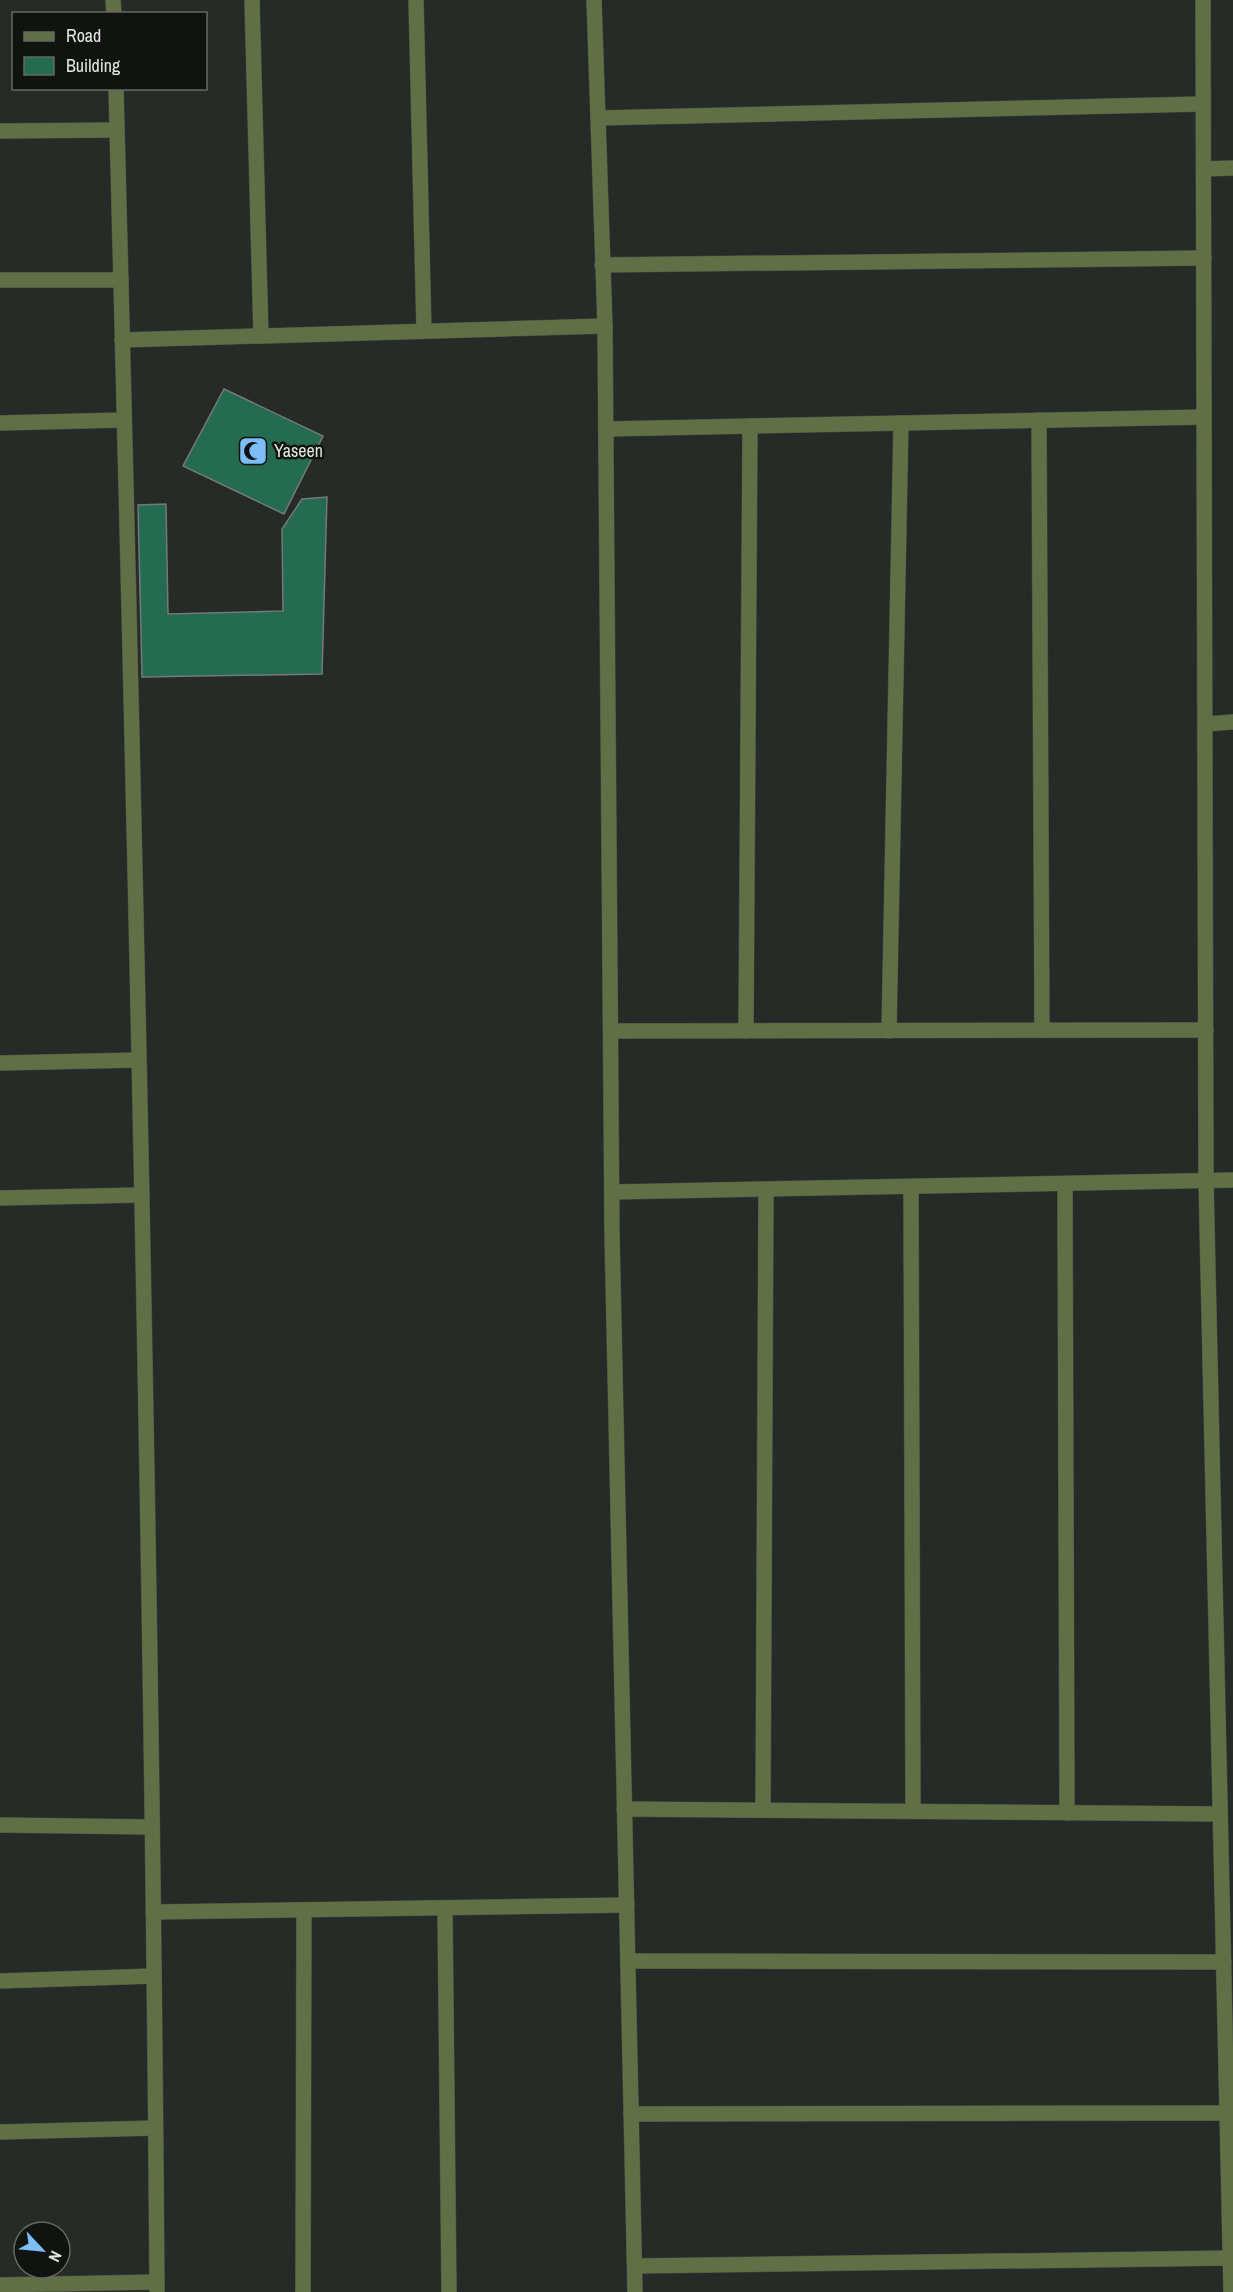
<svg xmlns="http://www.w3.org/2000/svg" width="1233" height="2292" viewBox="0 0 1233 2292" font-family="'Archivo Narrow',sans-serif">
  <rect width="100%" height="100%" fill="#272b27"/>
  <!-- building -->
  <g fill="#246b51" stroke="#747a77" stroke-width="1.5">
    <polygon points="224,389 323,436 284,514 183,466"/>
    <polygon points="327,497 322,674 142,677 138,505 166,504 168,614 283,611 282,529 302,499"/>
  </g>
  <g fill="none" stroke-linecap="round" stroke-linejoin="round">
    <!-- minor casing -->
    <g stroke="#454945" stroke-width="16">
      <g id="minor">
        <polyline points="113,0 114,14"/>
        <polyline points="252,0 261,336"/>
        <polyline points="416,0 424,331"/>
        <polyline points="594,0 605,326 612,1234 635,2292"/>
        <polyline points="1203,0 1206,1181 1231,2292"/>
        <path d="M116,88C135,823 152,1557 157,2292"/>
        <polyline points="598,118 1202,104"/>
        <polyline points="0,131 117,130"/>
        <polyline points="1204,169 1233,168"/>
        <polyline points="602,265 1204,258"/>
        <polyline points="0,280 121,280"/>
        <polyline points="122,340 605,326"/>
        <polyline points="1039,420 1042,1030"/>
        <polyline points="0,423 124,420"/>
        <polyline points="606,429 1204,417"/>
        <polyline points="1205,724 1233,722"/>
        <polyline points="611,1031 1206,1030"/>
        <polyline points="746,1031 750,426"/>
        <polyline points="889,1031 901,423"/>
        <polyline points="0,1063 138,1060"/>
        <polyline points="1065,1184 1067,1813"/>
        <polyline points="911,1187 913,1811"/>
        <polyline points="612,1192 1233,1180"/>
        <polyline points="0,1198 140,1195"/>
        <polyline points="624,1809 1220,1814"/>
        <polyline points="763,1810 766,1190"/>
        <polyline points="0,1825 152,1827"/>
        <polyline points="445,1908 449,2292"/>
        <polyline points="153,1912 627,1905"/>
        <polyline points="628,1961 1224,1962"/>
        <polyline points="0,1981 154,1976"/>
        <polyline points="631,2114 1227,2113"/>
        <polyline points="0,2132 155,2128"/>
        <polyline points="635,2266 1230,2258"/>
        <polyline points="0,2285 157,2282"/>
        <polyline points="303,2292 304,1910"/>
      </g>
    </g>
    <!-- minor -->
    <use href="#minor" stroke="#606f45" stroke-width="15"/>
  </g>
  <!-- icons -->
  <defs>
    <g id="mosque-square" transform="scale(1.5)"><rect x="-9" y="-9" width="18" height="18" rx="4" fill="#7bbef8" stroke="#111311"/><path d="M3.5-4.9A6 6 0 1 0 3.5 4.9A5 5 0 1 1 3.5-4.9Z" fill="#111"/></g>
  </defs>
  <g fill-rule="evenodd">
    <use href="#mosque-square" x="253" y="451"/>
  </g>
  <g text-anchor="middle" stroke-width="5" stroke-linejoin="round" paint-order="stroke">
    <!-- poi labels -->
    <g font-size="18" fill="#e4e7e4" stroke="#111311" text-anchor="start">
      <text x="274" y="457">Yaseen</text>
    </g>
  </g>
  <!-- legend -->
  <rect x="12" y="12" width="195" height="78" fill="#111311" stroke="#656865" stroke-width="1.5"/>
  <rect x="24" y="32" width="30" height="9" fill="#606f45" stroke="#656865" stroke-width="1.5"/>
  <text x="66" y="42" font-size="18" fill="#e4e7e4">Road</text>
  <rect x="24" y="57" width="30" height="18" fill="#246b51" stroke="#656865" stroke-width="1.5"/>
  <text x="66" y="72" font-size="18" fill="#e4e7e4">Building</text>
  <!-- north arrow -->
  <g transform="translate(42 2250) rotate(116)"><circle r="28" fill="#111311" stroke="#656865" stroke-width="1.5"/>
  <path d="M0-4.5L10 22L0 15L-10 22Z" fill="#7bbef8"/>
  <text y="-9" font-size="16" font-weight="bold" text-anchor="middle" fill="#e4e7e4">N</text>
  </g>
</svg>
